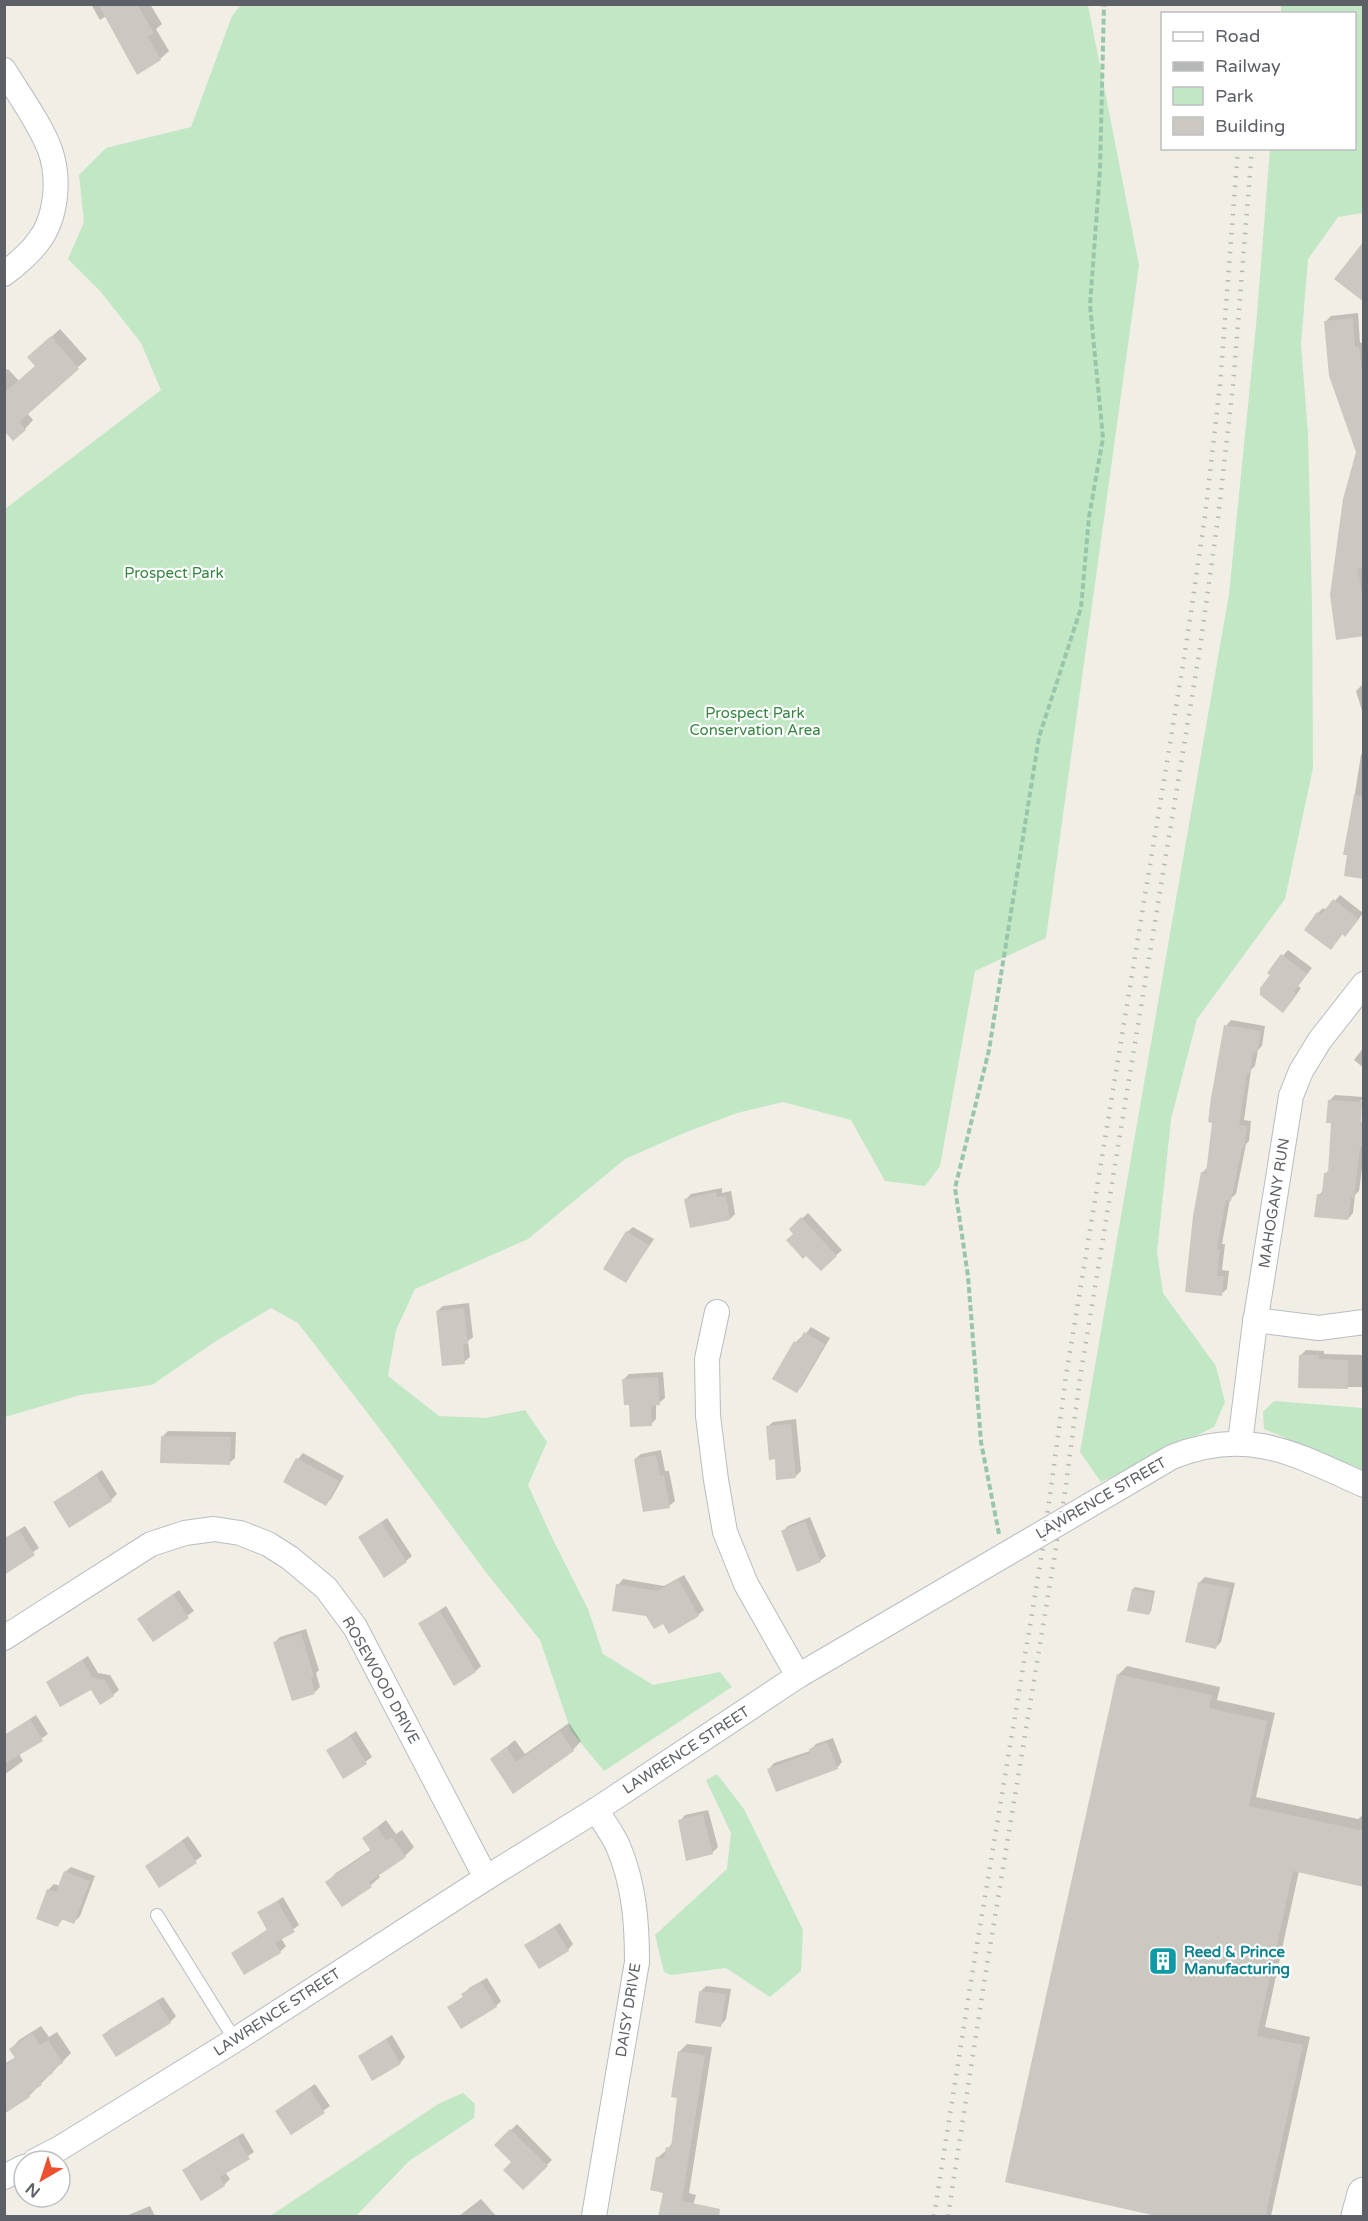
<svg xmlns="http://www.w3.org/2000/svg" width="1368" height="2221" viewBox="0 0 1368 2221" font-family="'Varela Round',sans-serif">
  <rect width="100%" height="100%" fill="#f0eee5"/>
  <!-- green -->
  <g fill="#c2e7c5">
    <polygon points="241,5 1088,5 1139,265 1046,938 975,971 940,1166 925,1186 885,1181 851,1120 783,1102 737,1113 684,1133 625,1159 528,1239 415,1289 396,1330 388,1376 439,1416 486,1418 525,1410 547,1442 528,1485 554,1542 588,1609 603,1654 653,1685 720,1672 732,1687 604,1771 571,1731 540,1640 485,1571 376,1424 298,1323 271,1308 216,1341 152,1385 80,1395 5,1417 5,509 161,390 141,343 101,292 68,259 84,222 79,175 106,148 191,127 232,16"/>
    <polygon points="1281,5 1363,5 1363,213 1338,217 1308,259 1301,344 1308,434 1312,604 1313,768 1285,899 1197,1019 1171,1119 1157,1252 1163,1293 1216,1366 1225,1402 1214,1427 1101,1482 1080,1452 1229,594 1256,326 1270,149 1354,148 1354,14 1281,13"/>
    <polygon points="1274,1401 1363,1408 1363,1470 1264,1429 1263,1412"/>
    <polygon points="717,1774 744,1809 803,1930 801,1971 770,1997 726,1968 671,1975 664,1972 655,1935 727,1869 731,1833 706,1780"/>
    <polygon points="463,2093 475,2104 474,2118 409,2161 356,2216 270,2216 440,2103"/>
  </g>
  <!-- shadow -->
  <g fill="#0003">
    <polygon points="91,4 150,4 162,24 156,29 169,51 160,59 138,73 106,16 100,20"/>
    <polygon points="1358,313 1360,343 1364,342 1364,426 1326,321 1331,316"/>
    <polygon points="60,329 87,359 27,413 33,420 25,429 4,429 4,371 8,369 19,381 36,366 38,349"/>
    <polygon points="1364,442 1364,635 1344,499"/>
    <polygon points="1362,685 1364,685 1364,717 1356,691"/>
    <polygon points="1364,752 1364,877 1349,831 1361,755"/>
    <polygon points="1340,895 1363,913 1351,929 1343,933 1336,943 1318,913 1323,908 1327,910"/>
    <polygon points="1288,950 1312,968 1298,986 1301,988 1289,1005 1269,972"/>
    <polygon points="1231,1020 1265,1026 1262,1046 1258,1050 1255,1066 1251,1070 1244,1120 1251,1121 1249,1141 1246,1144 1236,1194 1230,1199 1222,1244 1225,1244 1222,1270 1229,1271 1227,1289 1221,1294 1187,1290 1202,1173 1208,1167 1226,1026"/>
    <polygon points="1364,1047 1364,1068 1354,1060"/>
    <polygon points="1335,1095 1364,1097 1337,1133 1364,1121 1364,1154 1359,1191 1355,1195 1353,1213 1348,1219 1319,1195 1324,1189 1326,1173 1330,1169 1333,1122 1329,1101"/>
    <polygon points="722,1188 722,1193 731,1191 735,1214 730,1219 686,1199 691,1194"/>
    <polygon points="808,1213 842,1250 821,1269 791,1229"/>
    <polygon points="633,1227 654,1239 626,1281 627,1232"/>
    <polygon points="469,1303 473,1337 468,1341 470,1357 464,1362 437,1311 443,1306"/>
    <polygon points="811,1327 830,1338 802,1386 797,1391 796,1342 801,1337 803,1337"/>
    <polygon points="1306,1350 1324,1351 1324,1354 1364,1355 1364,1387 1300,1387 1300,1356"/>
    <polygon points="663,1372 665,1398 659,1403 656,1404 656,1419 651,1424 630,1403 623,1380 629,1374"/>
    <polygon points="796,1419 801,1471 796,1476 767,1427 773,1422"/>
    <polygon points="168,1431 236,1432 235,1458 229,1463 162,1437"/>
    <polygon points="661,1450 665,1471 669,1471 675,1501 669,1506 635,1459 641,1454"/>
    <polygon points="303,1453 344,1476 331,1499 326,1504 285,1481 298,1459"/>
    <polygon points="102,1470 117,1494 111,1500 55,1502"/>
    <polygon points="810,1517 826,1556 820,1561 783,1531 788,1526"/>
    <polygon points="387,1518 412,1556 406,1561 359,1538"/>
    <polygon points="25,1526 39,1548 4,1572 4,1534 7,1537"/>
    <polygon points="684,1575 704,1610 698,1615 663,1622 647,1615 618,1585 623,1579 664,1586"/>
    <polygon points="1205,1577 1235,1583 1221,1642 1216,1647 1186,1641 1200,1582"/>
    <polygon points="1135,1587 1155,1591 1151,1611 1149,1614 1133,1589"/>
    <polygon points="179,1590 194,1611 153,1640 139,1619"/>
    <polygon points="446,1606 481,1666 476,1671 419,1624"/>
    <polygon points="306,1629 319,1670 316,1673 320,1687 315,1692 275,1642 280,1637"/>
    <polygon points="88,1656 98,1673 110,1675 119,1690 113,1695 91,1688 47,1682"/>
    <polygon points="1127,1666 1220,1687 1217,1700 1275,1713 1256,1797 1358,1819 1364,1814 1364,1885 1299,1871 1265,2027 1310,2037 1271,2216 1168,2216 1118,1675"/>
    <polygon points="36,1715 48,1734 19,1754 23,1761 4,1775 4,1736"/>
    <polygon points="569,1723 581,1741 573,1750 513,1792 492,1759 515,1740 525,1754"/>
    <polygon points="356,1731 372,1757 344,1777 328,1751"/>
    <polygon points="833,1738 842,1762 837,1768 769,1769 774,1763 810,1751 816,1744"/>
    <polygon points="708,1810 718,1847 712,1853 680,1821 685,1815"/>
    <polygon points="386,1820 396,1834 402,1830 414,1847 405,1856 378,1874 380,1877 371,1885 343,1905 327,1882 336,1873 372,1849 364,1838"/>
    <polygon points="188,1836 202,1856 160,1886 147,1866"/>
    <polygon points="71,1867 95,1876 80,1916 74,1922 64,1918 58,1925 38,1918 49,1889 54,1884 60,1886 65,1872"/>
    <polygon points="283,1897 299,1925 281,1938 286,1946 280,1952 233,1953 268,1929 259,1913"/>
    <polygon points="560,1923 573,1944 568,1950 526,1945"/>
    <polygon points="487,1978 501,2001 496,2006 449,2007 464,1996 469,1988"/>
    <polygon points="706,1986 731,1989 726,2019 721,2025 701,1991"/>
    <polygon points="163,1997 176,2016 170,2022 104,2035 109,2030"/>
    <polygon points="41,2026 49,2037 57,2032 71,2053 29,2096 4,2108 4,2064 16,2057 11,2049 19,2040"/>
    <polygon points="392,2035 405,2057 400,2063 359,2056"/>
    <polygon points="687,2044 712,2047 689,2193 696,2195 690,2216 665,2192 657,2158 667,2150 673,2142 679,2097 680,2051"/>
    <polygon points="315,2084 330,2106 291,2133 277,2111"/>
    <polygon points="517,2124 552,2160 523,2188 513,2162 496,2145"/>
    <polygon points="243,2133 254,2152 225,2172 230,2179 224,2185 201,2199 184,2171 190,2165"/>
    <polygon points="481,2199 496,2216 459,2216"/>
    <polygon points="150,2206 155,2216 126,2216"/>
  </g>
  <!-- building -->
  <g fill="#cbc8c2">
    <polygon points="98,4 137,4 154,33 148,37 161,60 137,75"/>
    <polygon points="1364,241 1364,302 1334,279"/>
    <polygon points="1353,318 1355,347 1359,347 1364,387 1364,569 1358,568 1364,608 1364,636 1336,640 1330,595 1343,499 1356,452 1329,376 1324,321"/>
    <polygon points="51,336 79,369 19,422 26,430 13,441 6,433 4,435 4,393 35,366 27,357"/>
    <polygon points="1354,795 1364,796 1364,879 1344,876 1347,855 1343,855"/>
    <polygon points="1333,899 1359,919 1345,937 1342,934 1331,950 1304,930 1317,912 1321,915"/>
    <polygon points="1281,954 1307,974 1294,992 1297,994 1283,1013 1260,995 1260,988 1270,975 1267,973"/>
    <polygon points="1224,1025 1261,1031 1257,1053 1253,1052 1250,1073 1247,1073 1239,1125 1247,1126 1244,1148 1242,1148 1231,1201 1226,1200 1217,1249 1220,1249 1217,1276 1224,1276 1222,1296 1185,1292 1193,1216 1201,1172 1206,1173 1212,1123 1208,1122 1211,1098"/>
    <polygon points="1328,1100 1362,1102 1361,1126 1364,1126 1363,1147 1360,1147 1354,1198 1351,1198 1348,1220 1314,1217 1317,1194 1322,1194 1324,1173 1328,1173 1331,1123 1326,1123"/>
    <polygon points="716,1192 717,1197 726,1196 730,1220 690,1228 684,1199"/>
    <polygon points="801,1217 837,1256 821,1271 806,1256 803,1259 786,1240 793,1234 789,1229"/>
    <polygon points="626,1231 649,1245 626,1283 603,1269"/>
    <polygon points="464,1308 468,1344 463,1344 465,1364 442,1366 436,1311"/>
    <polygon points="804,1332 825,1344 797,1393 772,1379 794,1341 798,1343"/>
    <polygon points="1299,1355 1319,1355 1319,1359 1348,1360 1348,1389 1298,1388"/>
    <polygon points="658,1377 660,1405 651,1406 652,1426 630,1427 629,1405 624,1405 622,1379"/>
    <polygon points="791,1424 796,1478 776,1480 775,1459 769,1460 766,1426"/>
    <polygon points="161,1436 231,1437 230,1465 160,1463"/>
    <polygon points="656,1455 660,1476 664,1475 670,1508 643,1512 634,1459"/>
    <polygon points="296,1458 339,1481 326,1506 283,1482"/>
    <polygon points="96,1475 112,1501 69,1528 53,1502"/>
    <polygon points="805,1521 821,1562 797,1572 781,1531"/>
    <polygon points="381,1522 407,1562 384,1578 358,1537"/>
    <polygon points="19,1530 35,1555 4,1575 4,1539"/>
    <polygon points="678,1579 699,1616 669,1634 663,1624 654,1629 646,1616 612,1611 616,1584 657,1591"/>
    <polygon points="1198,1582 1230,1588 1216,1649 1185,1642"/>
    <polygon points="1132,1589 1153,1593 1149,1615 1127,1611"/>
    <polygon points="173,1594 189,1618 153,1642 137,1619"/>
    <polygon points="440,1611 476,1672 454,1686 418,1623"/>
    <polygon points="301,1633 314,1677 311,1678 315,1694 292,1701 273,1642"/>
    <polygon points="82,1660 93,1678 105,1680 114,1696 100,1705 91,1690 60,1707 46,1682"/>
    <polygon points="1117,1674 1212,1695 1209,1708 1267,1721 1249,1806 1364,1831 1364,1887 1293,1871 1257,2036 1303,2045 1265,2217 1161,2217 1005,2182"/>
    <polygon points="30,1719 43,1741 4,1764 4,1735"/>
    <polygon points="560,1731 574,1751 513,1794 490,1759 506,1747 516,1762"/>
    <polygon points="350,1736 367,1764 343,1779 326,1750"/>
    <polygon points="827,1742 838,1769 776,1792 767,1769 810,1753 809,1749"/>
    <polygon points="703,1814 713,1854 686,1861 678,1820"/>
    <polygon points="377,1827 386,1841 392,1837 406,1857 369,1882 372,1887 342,1907 325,1882 371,1851 362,1838"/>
    <polygon points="182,1841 197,1863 159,1888 145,1866"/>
    <polygon points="64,1871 90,1881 74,1924 61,1919 58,1927 36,1919 47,1889 56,1892"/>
    <polygon points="277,1901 295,1932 275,1943 281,1953 244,1975 231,1953 267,1930 257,1912"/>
    <polygon points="554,1927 569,1951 539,1969 524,1945"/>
    <polygon points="481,1982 497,2007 461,2029 447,2007 463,1997 461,1994"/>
    <polygon points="699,1991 726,1994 721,2027 695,2023"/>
    <polygon points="157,2001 171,2023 116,2057 102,2035"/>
    <polygon points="32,2033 40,2045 48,2040 63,2063 52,2070 53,2073 40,2082 42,2085 28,2094 30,2097 4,2114 4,2066 15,2058 9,2049"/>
    <polygon points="386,2039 401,2064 372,2081 358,2056"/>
    <polygon points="678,2051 705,2055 682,2201 720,2209 719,2217 658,2217 663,2193 650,2190 656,2157 664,2158 666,2147 671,2148 677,2098 671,2097"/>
    <polygon points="309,2088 325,2113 291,2135 275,2111"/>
    <polygon points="510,2129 548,2166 523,2190 503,2170 511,2162 494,2145"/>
    <polygon points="237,2138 250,2159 220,2177 225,2186 201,2201 182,2170"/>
  </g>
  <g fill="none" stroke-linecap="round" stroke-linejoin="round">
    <!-- service casing -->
    <g stroke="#babcc1" stroke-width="14">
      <polyline id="service" points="157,1915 235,2040"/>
    </g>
    <!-- minor casing -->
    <g stroke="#babcc1" stroke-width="26">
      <g id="minor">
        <path d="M4,70C18,93 41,125 50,150C60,178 57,218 38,242C29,254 16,265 4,274"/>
        <polyline points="717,1312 707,1359 708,1416 716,1480 725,1532 746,1584 798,1676"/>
        <polyline points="1255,1320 1319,1328 1364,1322"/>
        <polyline points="1240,1443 1254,1330 1291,1096 1301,1071 1320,1040 1364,984"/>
        <polyline points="4,1638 151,1544 185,1533 214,1529 240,1533 268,1544 290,1558 326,1588 355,1627 486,1878"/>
        <path d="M35,2161L60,2148L235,2040L486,1878L596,1810L798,1676L1172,1457C1247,1426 1295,1454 1364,1485"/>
        <polyline points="4,2177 24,2167"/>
        <path d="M594,2216L637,1962C637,1921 634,1884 618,1846C612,1833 603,1821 596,1810"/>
      </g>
    </g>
    <!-- secondary casing -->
    <g stroke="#bbbdc3" stroke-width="35">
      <polyline id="secondary" points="1358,2216 1364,2194"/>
    </g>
    <!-- path -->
    <polyline stroke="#99c6aa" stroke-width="4" stroke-dasharray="6 3" stroke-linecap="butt" points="999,1534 981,1442 968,1276 955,1188 989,1050 1039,737 1081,608 1089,517 1103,438 1090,305 1100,170 1104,4"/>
    <!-- service -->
    <use href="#service" stroke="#fff" stroke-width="12"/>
    <!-- minor -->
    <use href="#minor" stroke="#fff" stroke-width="24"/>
    <!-- secondary -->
    <use href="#secondary" stroke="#fff" stroke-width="33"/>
    <!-- rail -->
    <g stroke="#b6b7b7" stroke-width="4.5" stroke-dasharray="1.5 8" stroke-linecap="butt">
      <polyline points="1241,14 1241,4"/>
      <polyline points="1255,14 1255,4"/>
      <polyline points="934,2216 971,1981 1043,1547 1066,1376 1186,646 1205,516 1220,385 1238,148"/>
      <polyline points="948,2216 984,1983 1064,1499 1080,1378 1200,648 1218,518 1233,386 1252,148"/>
    </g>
  </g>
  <!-- icons -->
  <defs>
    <g id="building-square" transform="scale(1.5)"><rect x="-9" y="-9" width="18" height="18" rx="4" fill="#0f9aa8" stroke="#fff"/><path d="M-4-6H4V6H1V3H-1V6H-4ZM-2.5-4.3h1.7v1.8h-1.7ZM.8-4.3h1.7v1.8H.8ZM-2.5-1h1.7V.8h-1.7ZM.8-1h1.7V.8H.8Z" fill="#fff"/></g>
  </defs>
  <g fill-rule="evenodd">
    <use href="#building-square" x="1163" y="1961"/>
  </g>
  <g text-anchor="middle" stroke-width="4.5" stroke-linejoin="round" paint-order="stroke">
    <!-- park labels -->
    <g font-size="15" fill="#348640" stroke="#fff">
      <text x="174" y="578">Prospect Park</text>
      <text x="755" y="718">Prospect Park<tspan x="755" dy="17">Conservation Area</tspan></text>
    </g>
    <!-- street labels -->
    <g font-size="15" fill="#5d6066" stroke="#fff">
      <text transform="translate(1274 1203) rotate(-81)" y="5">MAHOGANY RUN</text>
      <text transform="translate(1101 1498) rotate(-30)" y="5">LAWRENCE STREET</text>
      <text transform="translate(381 1680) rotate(61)" y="5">ROSEWOOD DRIVE</text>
      <text transform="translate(686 1750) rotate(-33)" y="5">LAWRENCE STREET</text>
      <text transform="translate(628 2010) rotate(-81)" y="5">DAISY DRIVE</text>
      <text transform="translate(277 2012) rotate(-33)" y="5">LAWRENCE STREET</text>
    </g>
    <!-- culture labels -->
    <g font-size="15" font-weight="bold" fill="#0d838f" stroke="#fff" text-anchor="start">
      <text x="1184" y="1957">Reed &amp; Prince<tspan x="1184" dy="17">Manufacturing</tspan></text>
    </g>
  </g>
  <!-- border -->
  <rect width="1368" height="2221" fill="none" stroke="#5d6066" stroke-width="12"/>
  <!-- legend -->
  <rect x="1161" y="12" width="195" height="138" fill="#ffffff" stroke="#bebfc2" stroke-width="1.5"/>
  <rect x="1173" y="32" width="30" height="9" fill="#ffffff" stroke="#bebfc2" stroke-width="1.5"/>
  <text x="1215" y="42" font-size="18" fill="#5d6066">Road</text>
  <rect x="1173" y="62" width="30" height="9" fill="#b6b7b7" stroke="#bebfc2" stroke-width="1.5"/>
  <text x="1215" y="72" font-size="18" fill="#5d6066">Railway</text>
  <rect x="1173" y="87" width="30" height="18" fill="#c2e7c5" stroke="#bebfc2" stroke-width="1.5"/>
  <text x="1215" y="102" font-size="18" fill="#5d6066">Park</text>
  <rect x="1173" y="117" width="30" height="18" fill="#cbc8c2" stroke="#bebfc2" stroke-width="1.5"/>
  <text x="1215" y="132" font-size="18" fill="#5d6066">Building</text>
  <!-- north arrow -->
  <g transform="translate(42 2179) rotate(219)"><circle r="28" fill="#ffffff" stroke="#bebfc2" stroke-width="1.5"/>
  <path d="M0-4.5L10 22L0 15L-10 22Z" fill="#ec502e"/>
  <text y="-9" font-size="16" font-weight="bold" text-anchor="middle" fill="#5d6066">N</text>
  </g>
</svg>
